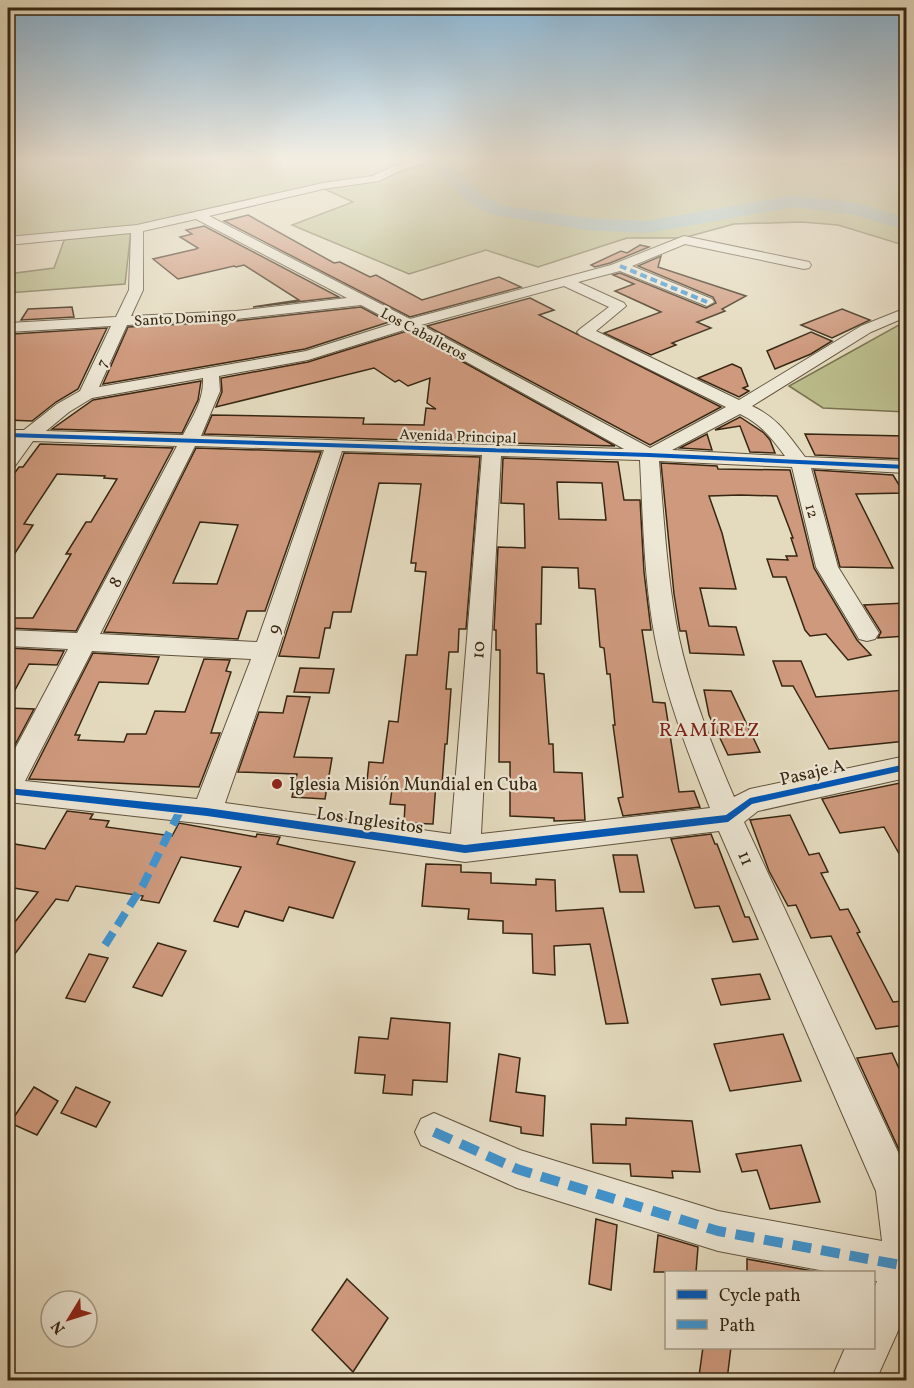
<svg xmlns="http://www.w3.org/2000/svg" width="914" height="1388" viewBox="0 0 914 1388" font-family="Vollkorn,serif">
  <rect width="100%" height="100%" fill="#e4dabe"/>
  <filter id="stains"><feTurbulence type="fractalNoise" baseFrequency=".00333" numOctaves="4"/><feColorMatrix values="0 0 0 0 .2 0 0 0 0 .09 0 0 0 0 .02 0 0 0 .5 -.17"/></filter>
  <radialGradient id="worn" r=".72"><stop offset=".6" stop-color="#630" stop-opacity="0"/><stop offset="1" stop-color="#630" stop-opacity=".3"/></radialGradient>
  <!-- green -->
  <g fill="#bbbd8c" stroke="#79724f" stroke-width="1.5">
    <polygon points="8,158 797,158 858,165 868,158 906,158 906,240 900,244 838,225 802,222 734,224 683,238 627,238 538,267 486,250 409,274 292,225 353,202 318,186 131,230 125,284 8,293 8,274 54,268 66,235 8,240"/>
    <polygon points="906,321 906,412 823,408 789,386"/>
  </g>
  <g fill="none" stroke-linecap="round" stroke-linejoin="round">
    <!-- river -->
    <polygon fill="#9ab8bc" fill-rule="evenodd" points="423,158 443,158 484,196 502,205 586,218 647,221 794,195 857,203 906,218 906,230 855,215 794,207 647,233 586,230 490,214 470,204"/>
  </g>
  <!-- building -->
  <g fill="#ce997d" stroke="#372612" stroke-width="1.5" fill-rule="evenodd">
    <polygon points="248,215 334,263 340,262 370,277 376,275 422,300 499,277 521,287 410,317 224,221"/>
    <polygon points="204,226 339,297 253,307 299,300 244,265 236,267 234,266 178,279 153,259 196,249 198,248 180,237 192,234 186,230"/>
    <polygon points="640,245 649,247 610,263 595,267 591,265 621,251 627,253"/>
    <polygon points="661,256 658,267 746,296 722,309 725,311 697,322 711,328 672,343 676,345 651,355 604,333 661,312 615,291 634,284 613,275 620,273 706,308 716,303 713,297 638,266"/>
    <polygon points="530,298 554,310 539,315 721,407 650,445 427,326"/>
    <polygon points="72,307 74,317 21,320 28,309"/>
    <polygon points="361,307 389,322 305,349 103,384 128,327 236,321"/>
    <polygon points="842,309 870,320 832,338 801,325"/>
    <polygon points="107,328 78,389 56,402 32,421 8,420 8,343 13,334"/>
    <polygon points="407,331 615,446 204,434 212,415 364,418 363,424 424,425 426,408 436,409 427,403 430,378 408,386 399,380 395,382 374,368 216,407 222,392 221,378 308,362"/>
    <polygon points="811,332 832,341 811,354 775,369 767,351"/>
    <polygon points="732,364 741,368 748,386 743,388 749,391 739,397 698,378"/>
    <polygon points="201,381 198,400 182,433 52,429 93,400"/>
    <polygon points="740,417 764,433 770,440 775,453 750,452 740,426 715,430"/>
    <polygon points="707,434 712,450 680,448"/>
    <polygon points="805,434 906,436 906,459 815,455"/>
    <polygon points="40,444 173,448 76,631 8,628 8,618 33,618 71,554 66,554 86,522 91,522 117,479 104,478 105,476 57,474 24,524 33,525 8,564 8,482 19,467 23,467"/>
    <path d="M196,448L321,452L265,611H247L238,639L104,632ZM200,522L238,525L217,584L173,583Z"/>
    <polygon points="344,453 480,457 466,629 459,629 458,652 449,652 446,689 451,689 447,744 445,744 442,784 436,783 433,824 404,823 405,805 390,804 393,782 367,781 369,762 383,763 389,721 398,722 406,655 417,655 426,572 415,571 416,563 411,563 421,484 379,483 351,612 333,612 330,628 325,628 319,658 279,656"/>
    <path d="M503,458L618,462L624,500H640L644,572L651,630H642L653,702L665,703L679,792L694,791L700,807L623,816L618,798L623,797L613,725H615L610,674H607L604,648L600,647L595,589L579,588L578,568L542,567L541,624H536L537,673L544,674L549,744H553L554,772L582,773L585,820L554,821V818L510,816V762H499L500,663V650H496V630H494L498,547L525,548L524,504L501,503ZM557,482L602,483L606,520L559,519Z"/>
    <polygon points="661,463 717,466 718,469 790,470 814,568 857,640 871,655 848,660 826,634 810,636 805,630 786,577 773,577 767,559 788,560 786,556 797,556 791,538 793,538 777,496 740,495 709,496 722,533 736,589 700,588 709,626 736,627 744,655 690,653 686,631 680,631 674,594"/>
    <polygon points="814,470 893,475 904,493 856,494 893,568 840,567"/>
    <polygon points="906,603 906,636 878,638 881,632 864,605"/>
    <polygon points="8,648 64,651 57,665 29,664 8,703"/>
    <polygon points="93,653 159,657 148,684 99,682 75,735 80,735 78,740 124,742 127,734 146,734 155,711 185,712 204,659 230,660 226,671 231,672 211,733 220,733 199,787 29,779"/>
    <polygon points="773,661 801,661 816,697 906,690 906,741 829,749 793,686 782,686"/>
    <polygon points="300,668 334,669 329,693 294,692"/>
    <polygon points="704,690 731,691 760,752 728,755 709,715"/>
    <polygon points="287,696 310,697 294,757 332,758 325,799 292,797 297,774 238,772 259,712 283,713"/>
    <polygon points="8,708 34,709 8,758"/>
    <polygon points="900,783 906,793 906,866 884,827 840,833 822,799"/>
    <polygon points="67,811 93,814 90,819 109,821 106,827 172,836 179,823 256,837 257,834 280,837 277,844 355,862 333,918 289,907 283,921 245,911 238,927 214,921 241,867 181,857 159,903 141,900 143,896 76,886 68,901 56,899 8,963 8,931 38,892 8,887 8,843 45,849"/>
    <polygon points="790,815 809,855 819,853 828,872 821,873 840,910 848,909 860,932 857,933 893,1002 902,1001 906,1009 906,1025 876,1029 831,936 811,938 796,905 788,906 769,871 750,820"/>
    <polygon points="711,834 715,844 717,844 745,917 749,917 758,939 733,942 719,906 695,908 671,839"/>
    <polygon points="613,855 637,855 644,892 620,892"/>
    <polygon points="426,864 461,865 461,872 491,873 491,883 536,885 536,879 555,880 556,911 603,908 628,1023 606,1024 590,944 554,946 555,975 533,973 532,934 503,933 503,921 468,919 469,909 422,906"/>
    <polygon points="158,943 186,951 162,996 133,987"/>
    <polygon points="89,954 108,958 85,1002 66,998"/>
    <polygon points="760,974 770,999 721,1005 712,979"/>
    <polygon points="391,1018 450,1023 447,1082 413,1080 412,1095 383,1093 385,1075 355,1073 359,1037 388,1039"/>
    <polygon points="783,1034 801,1081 730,1091 714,1044"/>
    <polygon points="892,1053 906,1084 906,1165 857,1058"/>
    <polygon points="499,1054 520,1058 516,1092 545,1096 543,1136 521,1133 521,1127 490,1121"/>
    <polygon points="34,1087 58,1101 37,1135 10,1123"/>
    <polygon points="76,1087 110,1102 96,1127 61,1113"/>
    <polygon points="626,1118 692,1121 700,1172 672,1171 673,1178 631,1176 630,1164 593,1163 591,1124 626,1125"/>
    <polygon points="801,1145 820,1202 770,1209 757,1170 742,1172 736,1154"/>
    <polygon points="596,1219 617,1225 611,1290 589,1284"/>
    <polygon points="658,1235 698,1247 696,1272 654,1272"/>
    <polygon points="747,1259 818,1272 747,1272"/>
    <polygon points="347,1279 388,1318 353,1372 312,1330"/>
    <polygon points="703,1347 731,1347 727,1380 709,1380 699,1376"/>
  </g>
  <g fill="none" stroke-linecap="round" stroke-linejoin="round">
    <!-- minor casing -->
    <g stroke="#62533d" stroke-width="2">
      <path id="minor" d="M423,158H441L402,170L379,181L323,189L209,216L410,319L611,265L684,236L809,262L811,265L809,268L804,269L685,244L632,266L712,299L714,302L707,306L620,271L578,282L624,303L626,306L596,331L739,400L861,326L906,308V317L871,332L752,406C778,418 788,435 805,457L906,461V473L811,468L838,567L879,633L875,639L867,641L859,639L816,567L792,467L659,461C664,520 667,580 679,638C691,693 712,746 734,797L750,789L906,756V778L758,811L744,822L906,1169V1313L876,1380H831L845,1348H874V1289L877,1281H874V1272H830L718,1251L517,1188L421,1145L415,1132L421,1119L434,1113L520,1150L718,1211L882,1241L876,1191L719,831L465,862L207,824L8,802V762L68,649L8,646V630L77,633L177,446L33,441L15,466L8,468V450L15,441L8,440V430H24L57,404L80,391L111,326L8,332V323L116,317L129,290L131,233L8,245V237L137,225L323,183L372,176L394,166ZM196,219L347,298L236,311L131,316L143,290V231ZM564,286L609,307L580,329L577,332L580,335L726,407L650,448L421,325ZM361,305L395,323L306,351L99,387L127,325L236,319ZM407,329L624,449L201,436L220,391L219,376L308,360ZM203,378C204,400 193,416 183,435L46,431L69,412L92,398ZM740,414C761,424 771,437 785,456L672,450ZM195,446L324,450L257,642L100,634ZM342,451L482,455L451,834L225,803L278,651ZM501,456L640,460C643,519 644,580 655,638C666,697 688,753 710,808L481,834ZM92,651L251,659L197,799L25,781Z"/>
    </g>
    <!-- minor -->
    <use href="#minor" fill="#ede7d5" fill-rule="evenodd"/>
    <!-- quiet-far2 -->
    <polyline stroke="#3e95d3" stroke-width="4" stroke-dasharray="7 4" stroke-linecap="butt" points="620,266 707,302"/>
    <!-- quiet-far1 -->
    <polyline stroke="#3e95d3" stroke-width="8" stroke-dasharray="15 8" stroke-linecap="butt" points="105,945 143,885 181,809"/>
    <!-- quiet -->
    <polyline stroke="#3e95d3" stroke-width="10" stroke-dasharray="19 10" stroke-linecap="butt" points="434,1132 517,1169 718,1231 906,1266"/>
    <!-- cycleway casing -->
    <g stroke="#ede7d5" stroke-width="3">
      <g id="cycleway">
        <polygon points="8,433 649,453 906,465 906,469 649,457 8,437"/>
        <polygon points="906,764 906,770 752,804 728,822 465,853 207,816 8,794 8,788 207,808 465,845 726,815 750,798"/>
      </g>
    </g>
    <!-- cycleway -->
    <use href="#cycleway" fill="#0057b8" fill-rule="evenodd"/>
  </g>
  <!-- sky -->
  <linearGradient id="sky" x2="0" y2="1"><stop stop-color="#89b6d6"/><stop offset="0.45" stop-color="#f3eee2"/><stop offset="1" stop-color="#f3eee2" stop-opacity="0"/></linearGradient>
  <rect width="914" height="353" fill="url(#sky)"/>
  <!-- markers -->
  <circle fill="#8f2418" stroke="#ede7d5" stroke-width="2" cx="277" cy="784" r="6"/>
  <g text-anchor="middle" stroke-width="4.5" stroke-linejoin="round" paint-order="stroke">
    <!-- far-street labels -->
    <g font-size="15" fill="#372612" stroke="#ede7d5">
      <text transform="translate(185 318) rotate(-3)" y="5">Santo Domingo</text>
      <text transform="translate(424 334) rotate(28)" y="5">Los Caballeros</text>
      <text transform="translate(102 363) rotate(-65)" y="5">7</text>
      <text transform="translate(458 436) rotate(2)" y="5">Avenida Principal</text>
      <text transform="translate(812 511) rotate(75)" y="5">12</text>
    </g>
    <!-- street labels -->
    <g font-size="18" fill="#372612" stroke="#ede7d5">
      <text transform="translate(115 582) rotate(-62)" y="6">8</text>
      <text transform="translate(274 629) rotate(-72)" y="6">9</text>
      <text transform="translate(478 650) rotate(-86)" y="6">10</text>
      <text transform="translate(812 772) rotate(-13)" y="6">Pasaje A</text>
      <text transform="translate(370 820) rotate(8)" y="6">Los Inglesitos</text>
      <text transform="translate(746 858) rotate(66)" y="6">11</text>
    </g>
    <!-- poi labels -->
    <g font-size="18" fill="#372612" stroke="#ede7d5" text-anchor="start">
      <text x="289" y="790">Iglesia Misión Mundial en Cuba</text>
    </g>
    <!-- neighbourhood labels -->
    <g font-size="20" letter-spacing="1.5" fill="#7a1f14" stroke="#ede7d5">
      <text x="710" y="736">RAMÍREZ</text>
    </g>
  </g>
  <!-- margin -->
  <rect width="914" height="1388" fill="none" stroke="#e4dabe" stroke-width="30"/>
  <rect x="9" y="9" width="896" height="1370" fill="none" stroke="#372612" stroke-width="3"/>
  <rect x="15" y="15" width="884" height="1358" fill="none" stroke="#372612" stroke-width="1.5"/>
  <!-- legend -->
  <rect x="665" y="1271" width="210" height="78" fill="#ede7d5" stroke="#a49a87" stroke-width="1.5"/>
  <rect x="677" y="1290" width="30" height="9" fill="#0057b8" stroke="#a49a87" stroke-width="1.5"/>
  <text x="719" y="1301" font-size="18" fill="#372612">Cycle path</text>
  <rect x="677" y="1320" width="30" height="9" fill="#3e95d3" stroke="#a49a87" stroke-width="1.5"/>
  <text x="719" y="1331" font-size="18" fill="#372612">Path</text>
  <!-- north arrow -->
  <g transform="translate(69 1319) rotate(232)"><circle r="28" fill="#ede7d5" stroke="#a49a87" stroke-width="1.5"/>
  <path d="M0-4.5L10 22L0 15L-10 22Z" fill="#8f2418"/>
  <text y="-9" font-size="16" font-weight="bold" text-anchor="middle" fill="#372612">N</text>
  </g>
  <rect width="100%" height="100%" filter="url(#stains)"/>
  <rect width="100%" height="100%" fill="url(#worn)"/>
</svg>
